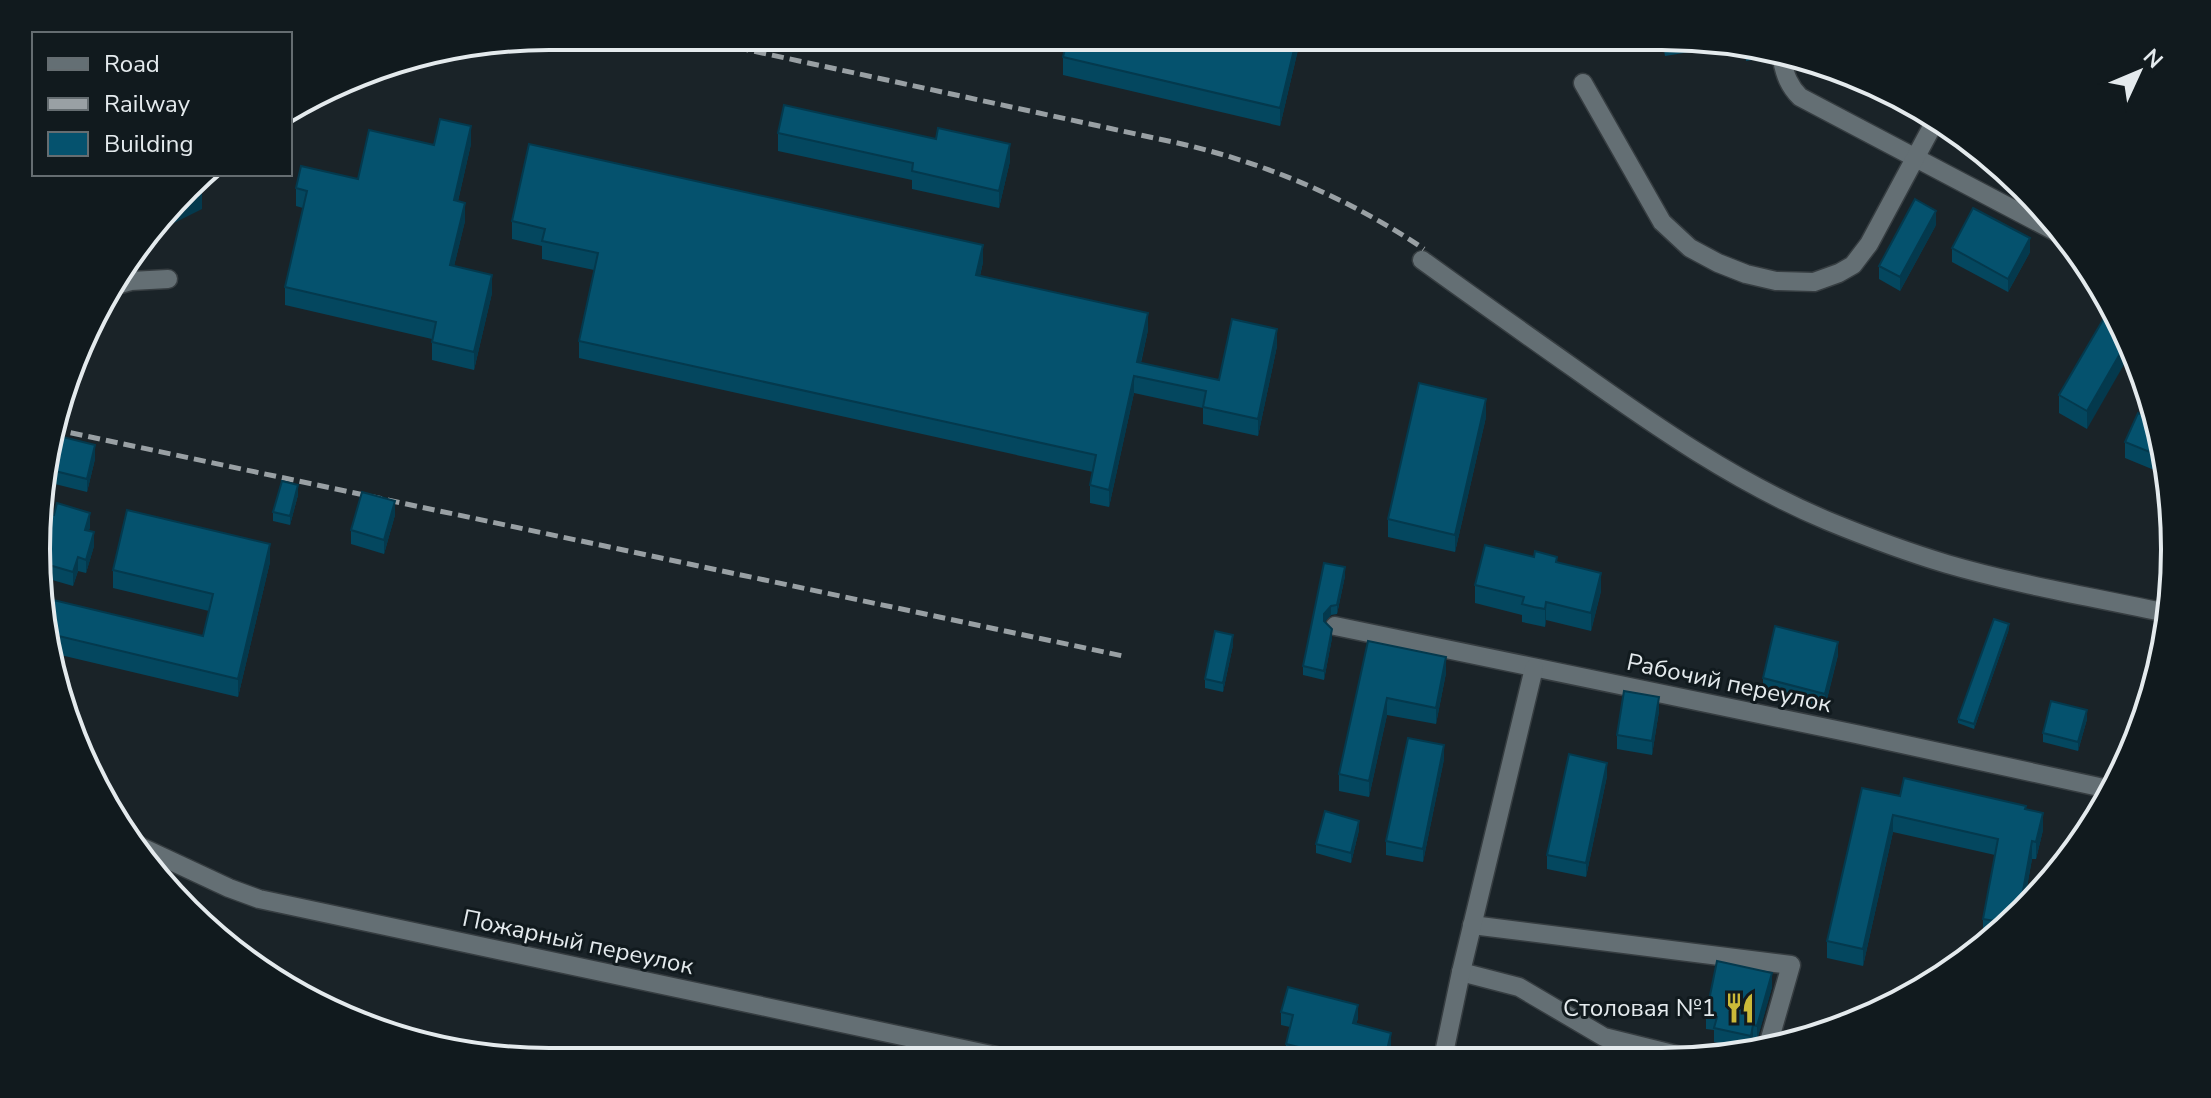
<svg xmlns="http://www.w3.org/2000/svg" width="2211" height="1098" viewBox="0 0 2211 1098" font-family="'Nunito Sans',sans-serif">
  <rect width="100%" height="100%" fill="#1a2328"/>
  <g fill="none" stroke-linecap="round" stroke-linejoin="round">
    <!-- minor casing -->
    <g stroke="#363d41" stroke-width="21">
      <g id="minor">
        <path d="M1782,60C1785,75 1789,86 1800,97L2062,235"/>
        <polyline points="1583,83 1662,222 1690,248 1718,263 1746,274 1776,281 1814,282 1839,273 1853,265 1869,244 1934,123"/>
        <path d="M1422,260C1473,297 1524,333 1575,369C1655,426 1737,483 1828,521C1867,537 1907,552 1947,564C2019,585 2093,597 2166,613"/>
        <polyline points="109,287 131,281 168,279"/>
        <polyline points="1335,626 1856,734 2113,790"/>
        <polyline points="139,846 229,888 259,899 1015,1060"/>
        <polyline points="1472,925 1791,965 1767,1049"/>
        <polyline points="1461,972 1519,987 1604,1037 1689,1058"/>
        <polyline points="1443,1058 1461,972 1534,668"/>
      </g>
    </g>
    <!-- minor -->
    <use href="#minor" stroke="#646f74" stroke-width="18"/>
    <!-- rail -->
    <g stroke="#99a0a4" stroke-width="5" stroke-dasharray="12 6" stroke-linecap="butt">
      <path d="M684,36L1182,144C1268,164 1350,199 1424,249"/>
      <polyline points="53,429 1123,656"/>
    </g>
  </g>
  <!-- wall -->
  <g fill="#04475f">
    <polygon points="1301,37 1280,126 1063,75 1063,57"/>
    <polygon points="1662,37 1695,37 1727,46 1665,56"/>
    <polygon points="1745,50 1764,55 1764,58 1746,61"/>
    <polygon points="1822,71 1849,78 1843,86"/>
    <polygon points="778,133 1010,161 999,208 912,189 912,180 778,151"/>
    <polygon points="471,144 458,201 465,221 454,266 492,293 474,370 432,360 432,339 285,305 285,287 303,208 296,206 296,188 358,179 434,145"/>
    <polygon points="512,221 983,262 980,276 1148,330 1141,363 1219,380 1277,346 1258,436 1203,424 1203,408 1134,393 1109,507 1090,503 1090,485 1093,472 579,358 579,341 594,270 542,259 542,246 512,239"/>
    <polygon points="1936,225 1900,291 1879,279 1879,266"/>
    <polygon points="1952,248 2030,252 2008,292 1952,262"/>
    <polygon points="2107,313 2087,429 2059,413 2059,395"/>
    <polygon points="2151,410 2159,472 2125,458 2125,442 2147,417"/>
    <polygon points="1486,417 1455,552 1388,537 1388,519"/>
    <polygon points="95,459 87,492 47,482 47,469"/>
    <polygon points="298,495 290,525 273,521 273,512"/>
    <polygon points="44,512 90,526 89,531 94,546 86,573 78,571 73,586 42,577"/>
    <polygon points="395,515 384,554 351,544 351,530"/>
    <polygon points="270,562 238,697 52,653 40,616 203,636 209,611 113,588 113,570"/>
    <polygon points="1324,563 1345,576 1337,614 1331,615 1324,622 1332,638 1324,680 1303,675 1303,666"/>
    <polygon points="1557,563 1601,591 1591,631 1546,620 1545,627 1522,622 1522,615 1475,603 1475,585"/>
    <polygon points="2009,629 1974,729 1958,723 1958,719"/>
    <polygon points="1368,641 1446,673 1436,724 1387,715 1369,797 1339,791 1339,774"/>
    <polygon points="1233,645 1223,692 1205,688 1205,679"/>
    <polygon points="1838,655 1825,707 1763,692 1763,678"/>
    <polygon points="1659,711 1652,755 1617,749 1617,735"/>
    <polygon points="2087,719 2078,751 2043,742 2043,733"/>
    <polygon points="1444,759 1423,862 1386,855 1386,841"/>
    <polygon points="1607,776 1586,877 1547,869 1547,855"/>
    <polygon points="1900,796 2026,809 2043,830 2036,859 2032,859 2023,909 1990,938 1983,936 1983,919 1995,855 1893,832 1863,966 1827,958 1827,941"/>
    <polygon points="1359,830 1351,863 1316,853 1316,844"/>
    <polygon points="1772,987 1757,1040 1753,1039 1751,1050 1714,1042 1714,1030 1706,1029 1706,1015"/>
    <polygon points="1281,1012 1358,1018 1356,1024 1391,1045 1388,1059 1297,1059 1286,1056 1286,1044 1290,1027 1281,1025"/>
  </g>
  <!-- shaded-wall -->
  <g fill="#04394d">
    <polygon points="1297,37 1301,37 1280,126 1280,108"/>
    <polygon points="1843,77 1849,78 1843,86"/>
    <polygon points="471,126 471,144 454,218 454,200"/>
    <polygon points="1010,144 1010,161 999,208 999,191"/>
    <polygon points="202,191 202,209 158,231 187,199"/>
    <polygon points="465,203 465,221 450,283 450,265"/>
    <polygon points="1936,211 1936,225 1900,291 1900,277"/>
    <polygon points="2030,238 2030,252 2008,292 2008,279"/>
    <polygon points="983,245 983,262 976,293 976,275"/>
    <polygon points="492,275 492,293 474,370 474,352"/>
    <polygon points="1148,313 1148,330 1137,379 1137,362"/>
    <polygon points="1277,329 1277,346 1258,436 1258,419"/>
    <polygon points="2125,345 2130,354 2087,429 2087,411"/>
    <polygon points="1134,376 1134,393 1109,507 1109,490"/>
    <polygon points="1486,399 1486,417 1455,552 1455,535"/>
    <polygon points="95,445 95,459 87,492 87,479"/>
    <polygon points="298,485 298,495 290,525 290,516"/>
    <polygon points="395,501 395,515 384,554 384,540"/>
    <polygon points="90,513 90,526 85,544 85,530"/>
    <polygon points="94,532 94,546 86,573 86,560"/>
    <polygon points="270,544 270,562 238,697 238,679"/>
    <polygon points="78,557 78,571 73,586 73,572"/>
    <polygon points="1345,567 1345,576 1337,614 1337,605"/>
    <polygon points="1601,573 1601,591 1591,631 1591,613"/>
    <polygon points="1546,602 1546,620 1545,627 1545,609"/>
    <polygon points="1331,606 1331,615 1324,623 1324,614"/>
    <polygon points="2009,624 2009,629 1974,729 1974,724"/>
    <polygon points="1332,629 1332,638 1324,680 1324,671"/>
    <polygon points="1233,635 1233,645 1223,692 1223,683"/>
    <polygon points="1838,642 1838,655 1825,707 1825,694"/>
    <polygon points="1446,657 1446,673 1436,724 1436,708"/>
    <polygon points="1659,697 1659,711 1652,755 1652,741"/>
    <polygon points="1387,698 1387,715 1369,797 1369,781"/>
    <polygon points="2087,710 2087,719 2078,751 2078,742"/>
    <polygon points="1444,745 1444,759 1423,862 1423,849"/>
    <polygon points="1607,763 1607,776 1586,877 1586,863"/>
    <polygon points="2043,813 2043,830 2036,859 2036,842"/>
    <polygon points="1893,815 1893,832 1863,966 1863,949"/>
    <polygon points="1359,821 1359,830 1351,863 1351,853"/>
    <polygon points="2032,841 2032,859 2023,909 2019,913"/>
    <polygon points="1772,973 1772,987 1757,1040 1757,1026"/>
    <polygon points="1358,1005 1358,1018 1353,1036 1353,1023"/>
    <polygon points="1753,1025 1753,1039 1751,1050 1751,1036"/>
    <polygon points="1391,1033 1391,1045 1388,1059 1385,1059"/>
  </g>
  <!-- building -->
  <g fill="#05526e" stroke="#04394d" stroke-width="2">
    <polygon points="1068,36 1297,37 1280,108 1063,57"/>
    <polygon points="1664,37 1696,37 1665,43"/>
    <polygon points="784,105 936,139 938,128 1010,144 999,191 912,171 913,163 778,133"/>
    <polygon points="440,119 471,126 454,200 465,203 450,265 492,275 474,352 432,342 436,322 285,287 307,191 296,188 301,166 358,179 369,130 434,145"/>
    <polygon points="529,144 983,245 976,275 1148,313 1137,362 1219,380 1232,319 1277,329 1258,419 1203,407 1206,391 1134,376 1109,490 1090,485 1096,455 579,341 598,253 542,241 545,229 512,221"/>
    <polygon points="199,185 202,191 187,199"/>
    <polygon points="1915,199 1936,211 1900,277 1879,266"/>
    <polygon points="1973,208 2030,238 2008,279 1952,248"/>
    <polygon points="2107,313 2125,345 2087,411 2059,395"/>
    <polygon points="1419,383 1486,399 1455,535 1388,519"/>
    <polygon points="2151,410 2157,455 2125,442 2138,413 2147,417"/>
    <polygon points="55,435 95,445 87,479 47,469"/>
    <polygon points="282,481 298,485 290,516 273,512"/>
    <polygon points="362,492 395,501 384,540 351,530"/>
    <polygon points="57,503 90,513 85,530 94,532 86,560 78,557 73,572 42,563 44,512 54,515"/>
    <polygon points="127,510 270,544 238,679 46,633 40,616 41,597 203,636 213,594 113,570"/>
    <polygon points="1485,545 1534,557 1535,551 1557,557 1556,562 1601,573 1591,613 1546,602 1545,609 1534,607 1522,604 1524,597 1475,585"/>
    <polygon points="1324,563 1345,567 1337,605 1331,606 1324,614 1324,621 1332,629 1324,671 1303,666"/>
    <polygon points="1994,619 2009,624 1974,724 1958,719"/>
    <polygon points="1775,626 1838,642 1825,694 1763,678"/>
    <polygon points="1215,631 1233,635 1223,683 1205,679"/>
    <polygon points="1368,641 1446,657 1436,708 1387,698 1369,781 1339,774"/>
    <polygon points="1624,691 1659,697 1652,741 1617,735"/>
    <polygon points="2051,701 2087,710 2078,742 2043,733"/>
    <polygon points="1408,738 1444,745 1423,849 1386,841"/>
    <polygon points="1569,754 1607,763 1586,863 1547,855"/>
    <polygon points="1904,778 2026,806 2025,809 2043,813 2036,842 2032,841 2019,913 2006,923 1983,919 1998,839 1893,815 1863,949 1827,941 1862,788 1900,796"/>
    <polygon points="1325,811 1359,821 1351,853 1316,844"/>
    <polygon points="1717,961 1772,973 1757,1026 1753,1025 1751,1036 1714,1028 1717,1017 1706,1015"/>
    <polygon points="1288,987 1358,1005 1353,1023 1391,1033 1385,1059 1349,1059 1286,1044 1293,1015 1281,1012"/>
  </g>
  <!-- icons -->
  <defs>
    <g id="restaurant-bare" transform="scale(2.4)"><path d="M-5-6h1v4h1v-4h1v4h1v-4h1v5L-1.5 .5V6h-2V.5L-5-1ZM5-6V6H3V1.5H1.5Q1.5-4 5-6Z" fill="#cbba39" stroke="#111a1e" stroke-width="2.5" paint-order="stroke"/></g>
  </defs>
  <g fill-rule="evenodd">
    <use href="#restaurant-bare" x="1740" y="1008"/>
  </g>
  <g text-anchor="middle" stroke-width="6" stroke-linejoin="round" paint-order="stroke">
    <!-- street labels -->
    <g font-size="24" fill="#e4eaed" stroke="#111a1e">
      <text transform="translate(1729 683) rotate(12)" y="8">Рабочий переулок</text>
      <text transform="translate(578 942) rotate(12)" y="8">Пожарный переулок</text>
    </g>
    <!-- poi labels -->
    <g font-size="24" fill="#e4eaed" stroke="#111a1e" text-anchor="end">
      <text x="1716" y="1016">Столовая №1</text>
    </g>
  </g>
  <!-- crop -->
  <path d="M0 0H2211V1098H0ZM549 50H1662A499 499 0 0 1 2161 549V549A499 499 0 0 1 1662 1048H549A499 499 0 0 1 50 549V549A499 499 0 0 1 549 50Z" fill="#111a1e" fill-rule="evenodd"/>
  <path fill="none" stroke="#e4eaed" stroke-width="4" d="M549 50H1662A499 499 0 0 1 2161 549V549A499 499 0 0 1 1662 1048H549A499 499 0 0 1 50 549V549A499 499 0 0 1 549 50Z"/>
  <!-- legend -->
  <rect x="32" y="32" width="260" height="144" fill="#111a1e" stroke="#656d71" stroke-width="2"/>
  <rect x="48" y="58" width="40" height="12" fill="#646f74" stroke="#656d71" stroke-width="2"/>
  <text x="104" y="72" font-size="24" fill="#e4eaed">Road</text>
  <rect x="48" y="98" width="40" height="12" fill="#99a0a4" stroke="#656d71" stroke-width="2"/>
  <text x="104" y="112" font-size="24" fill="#e4eaed">Railway</text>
  <rect x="48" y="132" width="40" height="24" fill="#05526e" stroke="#656d71" stroke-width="2"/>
  <text x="104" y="152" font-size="24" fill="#e4eaed">Building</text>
  <!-- north arrow -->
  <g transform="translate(2139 72) rotate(46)" stroke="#111a1e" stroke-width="6" paint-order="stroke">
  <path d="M0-6L14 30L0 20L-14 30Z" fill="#e4eaed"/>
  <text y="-12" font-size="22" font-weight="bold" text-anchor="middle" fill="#e4eaed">N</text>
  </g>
</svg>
